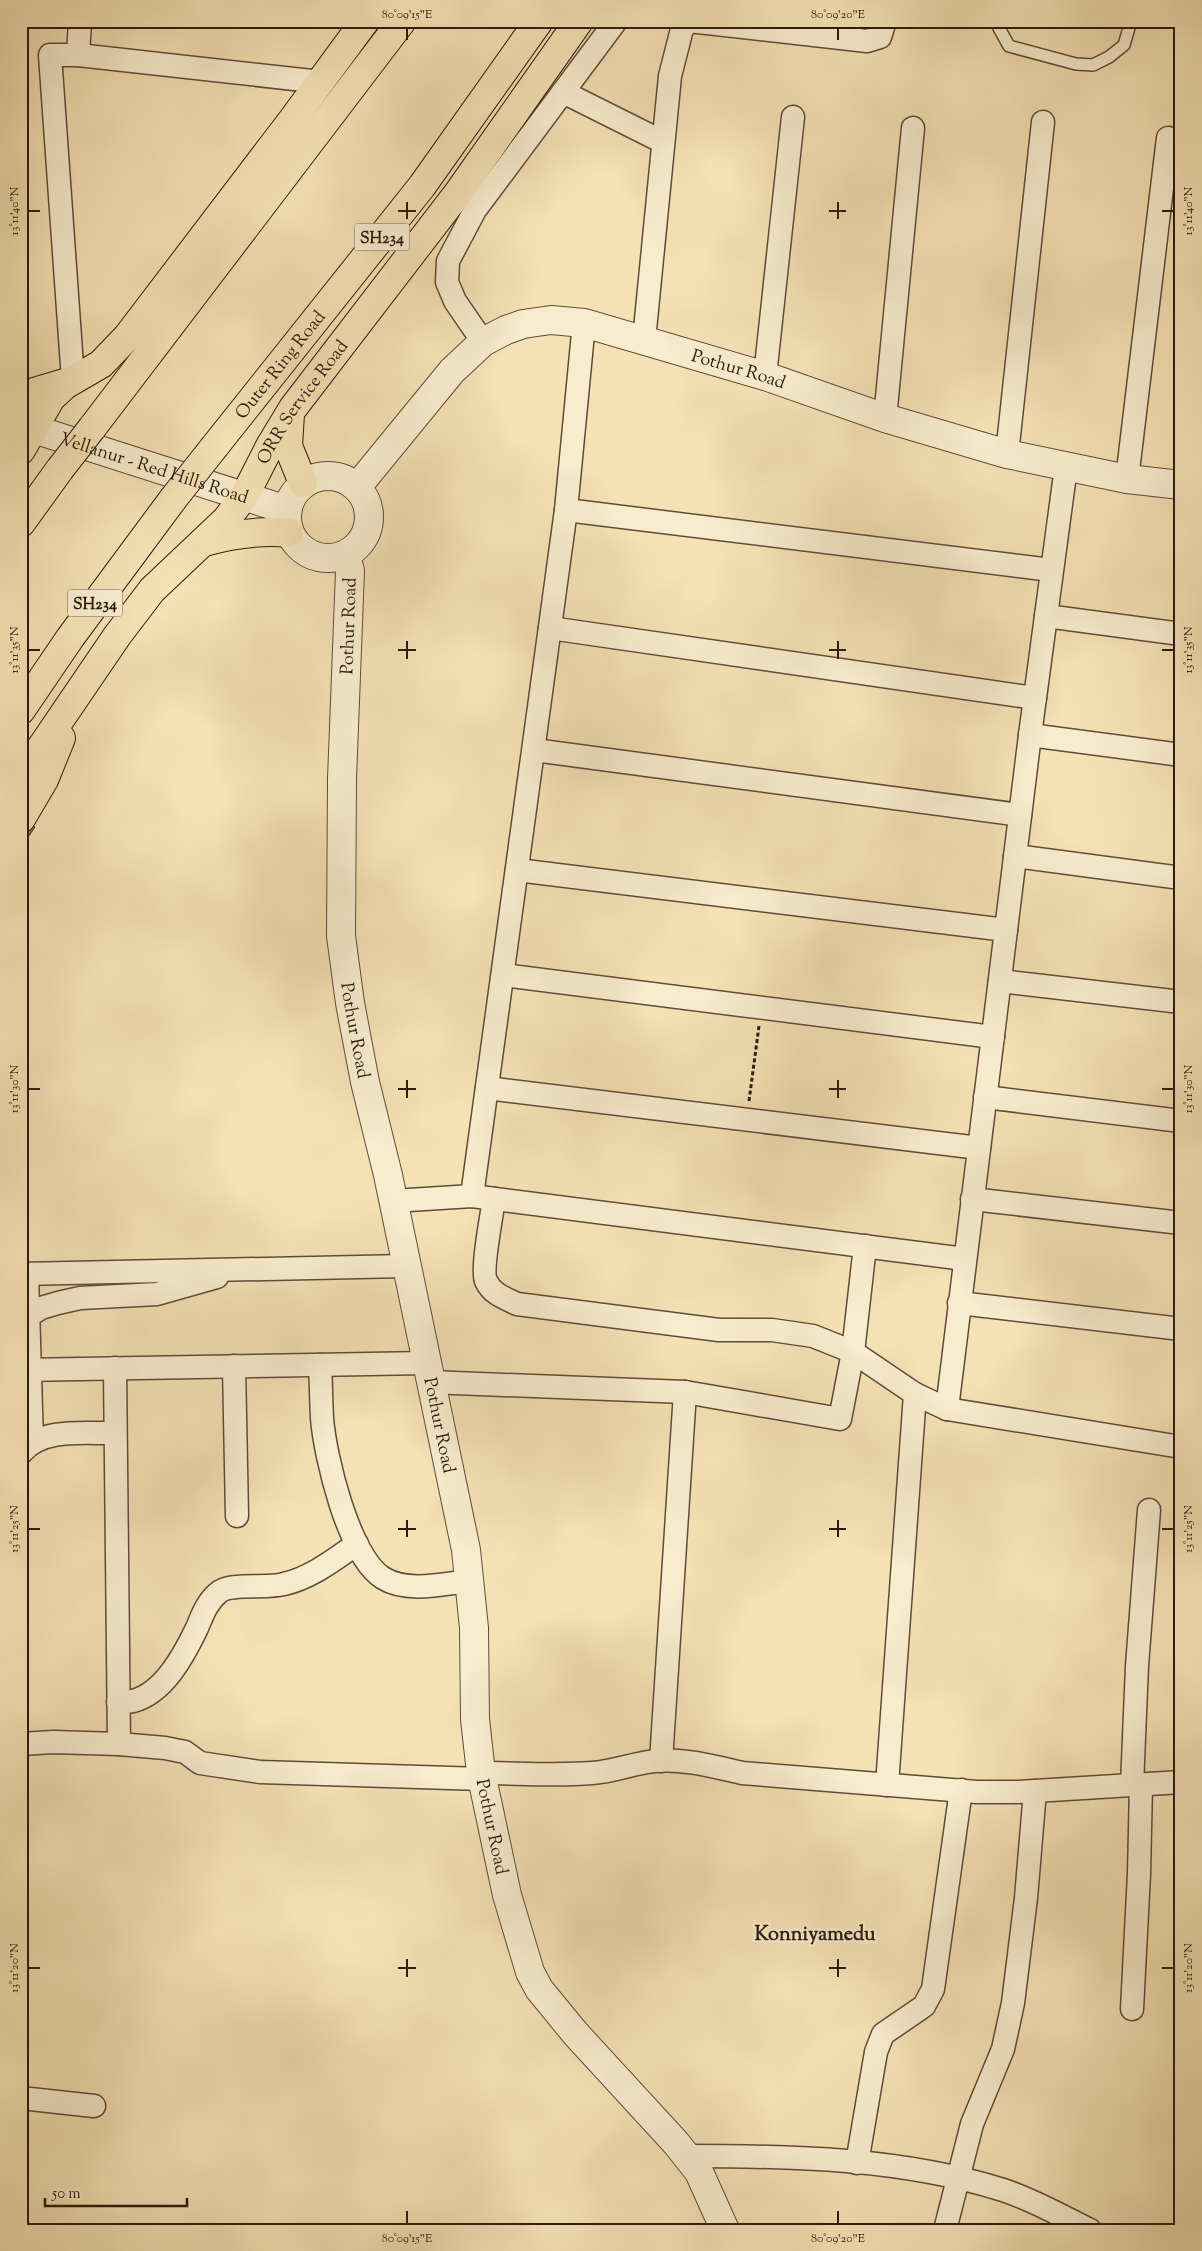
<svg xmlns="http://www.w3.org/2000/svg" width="1202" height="2251" viewBox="0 0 1202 2251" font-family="'Sorts Mill Goudy',serif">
  <rect width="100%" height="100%" fill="#f4e1b4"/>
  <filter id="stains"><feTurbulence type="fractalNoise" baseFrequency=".004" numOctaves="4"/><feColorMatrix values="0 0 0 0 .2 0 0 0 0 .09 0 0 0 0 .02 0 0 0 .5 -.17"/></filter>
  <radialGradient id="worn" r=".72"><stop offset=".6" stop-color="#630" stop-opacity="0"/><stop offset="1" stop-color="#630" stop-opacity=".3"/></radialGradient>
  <!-- building -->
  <polygon fill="#948164" stroke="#2d1a0e" points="26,822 35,827 26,840 21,837 21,830"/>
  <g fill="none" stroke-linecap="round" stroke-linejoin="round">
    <!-- service casing -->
    <g stroke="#5f4c38" stroke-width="14">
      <polyline id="service" points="998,21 999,28 1009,46 1076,64 1093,65 1109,57 1124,45 1131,21"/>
    </g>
    <!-- minor casing -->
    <g stroke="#5f4c38" stroke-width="25">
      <g id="minor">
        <polyline points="689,21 867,41 880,37 885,21"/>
        <polyline points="78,55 80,21"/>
        <polyline points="563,92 663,142"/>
        <polyline points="644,340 670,76 682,29 689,21"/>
        <polyline points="483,342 455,301 447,282 448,261 475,210 616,21"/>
        <polyline points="765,376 793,117"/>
        <polyline points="73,380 50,55 78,55 321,82"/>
        <polyline points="885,418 913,128"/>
        <polyline points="1007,454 1043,122"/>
        <polyline points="1127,479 1168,138"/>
        <polyline points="566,510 1051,570"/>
        <polyline points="1046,616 1181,634"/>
        <polyline points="550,628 1035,698"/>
        <polyline points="1030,735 1181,755"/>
        <polyline points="534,750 1020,815"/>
        <polyline points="1015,856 1181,878"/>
        <polyline points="517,870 1006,930"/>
        <polyline points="503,975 993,1037"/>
        <polyline points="1000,981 1181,1002"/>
        <polyline points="487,1088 979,1148"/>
        <polyline points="985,1097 1181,1121"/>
        <polyline points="472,1196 566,510 584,323"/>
        <path d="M494,1199C492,1214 481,1270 486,1281C492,1294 505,1298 517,1304L719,1330H772L813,1336L853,1352L915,1394L947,1409L1181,1447"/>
        <polyline points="972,1199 1181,1223"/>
        <polyline points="393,1201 472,1196 965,1259"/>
        <polyline points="21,1274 406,1266"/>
        <polyline points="27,1274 32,1442"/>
        <polyline points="959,1303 1181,1329"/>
        <polyline points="21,1321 41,1308 58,1303 80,1298 157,1294 217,1277"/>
        <path d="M320,1365C321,1382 321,1400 322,1418C325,1457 349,1557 383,1578C407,1593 443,1584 469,1581"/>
        <polyline points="234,1366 237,1516"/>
        <polyline points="115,1368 119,1744"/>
        <polyline points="21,1370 426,1363"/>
        <polyline points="430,1382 685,1392 840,1419 853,1352 865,1246"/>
        <polyline points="947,1409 1030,735 1066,467"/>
        <path d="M22,1452C44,1427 85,1434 115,1433"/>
        <path d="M118,1702C123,1702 129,1702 133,1701C164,1693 184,1655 197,1628C202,1616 207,1602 218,1593C229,1582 267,1589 284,1584C311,1578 335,1559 357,1544"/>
        <polyline points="21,1744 53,1742 119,1744 165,1748 185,1752 200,1763 260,1772 482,1779"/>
        <polyline points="661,1761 685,1392"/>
        <path d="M481,1773C517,1773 555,1776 592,1773C611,1772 629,1765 648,1762C679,1757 712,1766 742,1773L977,1792H1018L1181,1782"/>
        <polyline points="887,1785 915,1394"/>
        <polyline points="1132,1785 1137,1666 1149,1510"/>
        <polyline points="1132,2009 1139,1874 1141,1784"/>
        <polyline points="21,2098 94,2106"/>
        <path d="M686,2156C792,2156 902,2158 1003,2190C1034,2200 1061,2216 1090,2230"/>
        <polyline points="857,2163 876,2052 883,2034 924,2006 933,1989 961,1790"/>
        <polyline points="945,2230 972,2124 1003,2049 1013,2003 1026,1898 1035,1791"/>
      </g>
    </g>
    <!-- tertiary casing -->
    <g stroke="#5f4c38" stroke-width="30">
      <g id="tertiary">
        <path id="s1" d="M21,425L287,510"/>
        <circle cx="328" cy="517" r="41"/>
        <path id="s2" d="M357,487L452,371L483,342L506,330L523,324L551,320L584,323L765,376L885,418L1007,454L1127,479L1181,485"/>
        <path id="s3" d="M346,554L350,571L342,779L341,936L350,1003L365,1082L388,1175L466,1550L474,1628L475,1719L481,1773L507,1895L530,1972L539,1989L575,2033L676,2143L699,2172L725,2230"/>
      </g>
    </g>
    <!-- primary casing -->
    <g stroke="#2d1a0e" stroke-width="30">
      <g id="primary">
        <polyline points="21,396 68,382"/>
        <polyline points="290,414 288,446 303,483"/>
        <polyline points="21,450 51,398 65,385 101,364 127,337 293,119 365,21"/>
        <path d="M204,542C233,534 259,530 289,533"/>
        <path id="s4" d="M21,777L117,636L152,590L226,520L245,495L270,446L293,408L458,193L579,21"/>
        <polyline points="21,819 44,780 61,738"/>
      </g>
    </g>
    <!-- motorway casing -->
    <g stroke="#2d1a0e" stroke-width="30">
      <g id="motorway">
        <polyline points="92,428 402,21"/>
        <path id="s5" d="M215,446L422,186L539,21"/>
        <polyline points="21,523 60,469"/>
        <polyline points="21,710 70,638 173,499"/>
      </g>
    </g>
    <!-- path -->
    <polyline stroke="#2d1a0e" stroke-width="3" stroke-dasharray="4 2.5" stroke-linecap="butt" points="749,1101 759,1026"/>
    <!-- service -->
    <use href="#service" stroke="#f8ecce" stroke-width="11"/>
    <!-- minor -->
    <use href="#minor" stroke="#f8ecce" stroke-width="22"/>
    <!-- tertiary -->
    <use href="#tertiary" stroke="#f8ecce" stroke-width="28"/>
    <!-- primary -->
    <use href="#primary" stroke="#f4e1b4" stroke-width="28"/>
    <!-- motorway -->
    <use href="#motorway" stroke="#f4e1b4" stroke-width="28"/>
    <!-- motorway-bridge casing -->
    <g stroke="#2d1a0e" stroke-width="30" stroke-linecap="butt">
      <g id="motorway-bridge">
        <polyline points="60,469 92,428"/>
        <polyline points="173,499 215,446"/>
      </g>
    </g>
    <!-- motorway-bridge -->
    <use href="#motorway-bridge" stroke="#f4e1b4" stroke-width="28"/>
  </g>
  <!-- ticks -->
  <path fill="none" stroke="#2d1a0e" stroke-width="2" d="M407,28V40M838,28V40M407,202V219M838,202V219M28,211H40M398,211H416M829,211H846M1162,211H1174M407,641V659M838,641V659M28,650H40M398,650H416M829,650H846M1162,650H1174M407,1080V1098M838,1080V1098M28,1089H40M398,1089H416M829,1089H846M1162,1089H1174M407,1520V1537M838,1520V1537M28,1529H40M398,1529H416M829,1529H846M1162,1529H1174M407,1959V1977M838,1959V1977M28,1968H40M398,1968H416M829,1968H846M1162,1968H1174M407,2211V2224M838,2211V2224"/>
  <g text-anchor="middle" stroke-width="4.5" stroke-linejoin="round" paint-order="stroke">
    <!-- shield labels -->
    <g fill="#f8ecce" stroke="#6a5948" stroke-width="1">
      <rect x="354.5" y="223.5" width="55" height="27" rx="4"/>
      <rect x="67.5" y="589.5" width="55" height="27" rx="4"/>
    </g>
    <g font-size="16" font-weight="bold" fill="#2d1a0e">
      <text x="382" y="243">SH234</text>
      <text x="95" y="609">SH234</text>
    </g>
    <!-- street labels -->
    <g font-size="18" fill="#2d1a0e" stroke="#f8ecce">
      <text dy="6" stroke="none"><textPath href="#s5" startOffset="104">Outer Ring Road</textPath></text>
      <text dy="6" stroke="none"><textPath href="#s2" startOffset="459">Pothur Road</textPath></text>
      <text dy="6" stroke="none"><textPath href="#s4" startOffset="471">ORR Service Road</textPath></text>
      <text dy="6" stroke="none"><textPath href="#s1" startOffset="140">Vellanur - Red Hills Road</textPath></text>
      <text transform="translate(348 626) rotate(-88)" y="6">Pothur Road</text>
      <text dy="6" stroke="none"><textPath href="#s3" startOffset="478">Pothur Road</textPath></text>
      <text dy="6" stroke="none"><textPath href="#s3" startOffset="882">Pothur Road</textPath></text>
      <text dy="6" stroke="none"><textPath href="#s3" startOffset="1288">Pothur Road</textPath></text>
    </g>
    <!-- quarter labels -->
    <g font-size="20" font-weight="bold" fill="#2d1a0e" stroke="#f8ecce">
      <text x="815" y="1940">Konniyamedu</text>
    </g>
  </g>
  <!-- margin -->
  <rect width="1202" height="2251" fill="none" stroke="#f4e1b4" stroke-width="55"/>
  <!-- scale -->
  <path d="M45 2198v8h142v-8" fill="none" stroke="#2d1a0e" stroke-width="2.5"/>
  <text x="52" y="2198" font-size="15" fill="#2d1a0e" stroke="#f8ecce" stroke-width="4" paint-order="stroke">50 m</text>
  <rect x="28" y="28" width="1146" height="2196" fill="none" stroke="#2d1a0e" stroke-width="2"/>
  <g font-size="12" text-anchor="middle" fill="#2d1a0e">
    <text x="407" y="18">80°09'15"E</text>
    <text x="838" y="18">80°09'20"E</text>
    <text transform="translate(14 211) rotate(-90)" y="4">13°11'40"N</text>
    <text transform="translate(1188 211) rotate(-90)" y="4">13°11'40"N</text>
    <text transform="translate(14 650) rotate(-90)" y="4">13°11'35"N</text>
    <text transform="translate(1188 650) rotate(-90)" y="4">13°11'35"N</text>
    <text transform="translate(14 1089) rotate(-90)" y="4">13°11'30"N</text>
    <text transform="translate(1188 1089) rotate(-90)" y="4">13°11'30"N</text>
    <text transform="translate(14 1529) rotate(-90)" y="4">13°11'25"N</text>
    <text transform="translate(1188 1529) rotate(-90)" y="4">13°11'25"N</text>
    <text transform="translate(14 1968) rotate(-90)" y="4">13°11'20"N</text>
    <text transform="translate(1188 1968) rotate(-90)" y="4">13°11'20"N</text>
    <text x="407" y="2242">80°09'15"E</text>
    <text x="838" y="2242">80°09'20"E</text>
  </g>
  <rect width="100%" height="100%" filter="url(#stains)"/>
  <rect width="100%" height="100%" fill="url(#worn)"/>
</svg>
